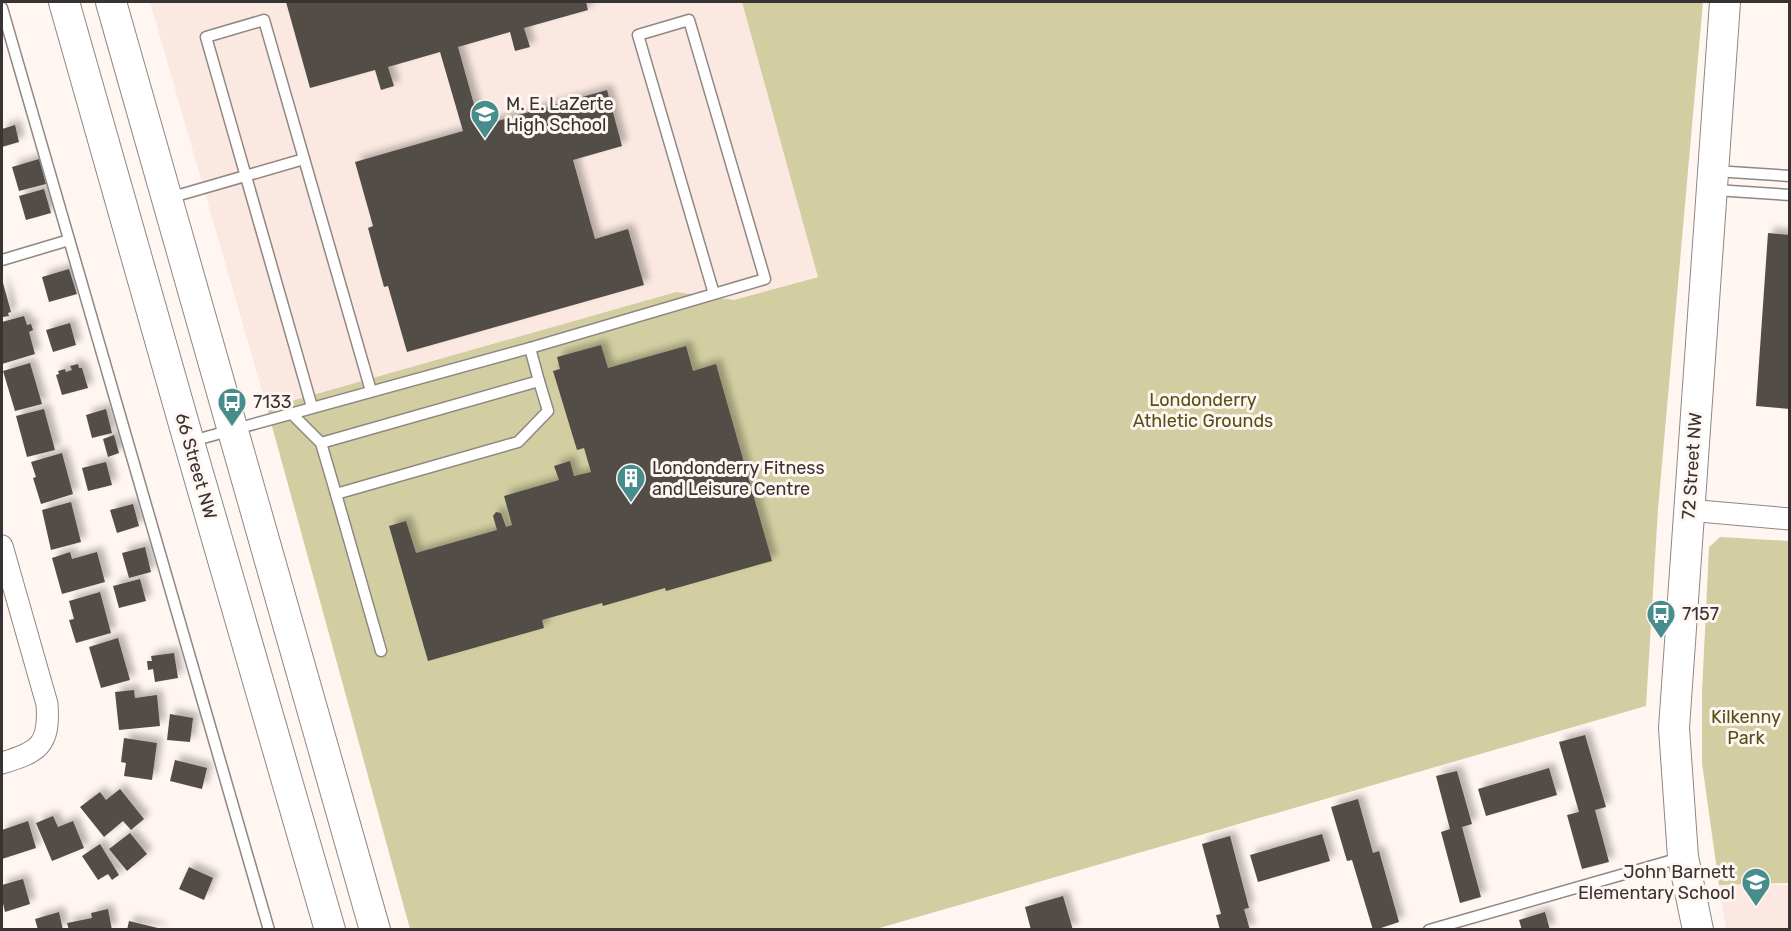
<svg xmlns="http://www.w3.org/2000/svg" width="1791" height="931" viewBox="0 0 1791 931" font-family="Rubik,sans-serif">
  <defs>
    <filter id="shadow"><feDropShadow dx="5.5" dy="-5.5" stdDeviation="3" flood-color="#0004"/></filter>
  </defs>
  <rect width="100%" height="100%" fill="#fff5f1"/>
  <!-- built -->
  <g fill="#fae8e1">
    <polygon points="150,2 742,2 818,276 734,300 676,292 267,408"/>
    <polygon points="1719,885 1789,885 1789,929 1726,929"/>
  </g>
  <!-- green -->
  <g fill="#d2cea1">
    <polygon points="742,2 1703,2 1658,509 1646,706 876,929 410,929 267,408 676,292 734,300 818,277"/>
    <polygon points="1720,537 1789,541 1789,883 1719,885 1702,763 1702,692 1709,547"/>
  </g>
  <!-- building -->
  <g fill="#524d47" filter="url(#shadow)">
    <polygon points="286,2 586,2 588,10 524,28 530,47 515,51 510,32 458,47 480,126 607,90 622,146 573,160 595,239 628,229 644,285 407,352 388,286 384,287 368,228 373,226 355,162 463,131 440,52 388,67 394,86 381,90 375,70 310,88"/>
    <polygon points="15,125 19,142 2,147 2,129"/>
    <polygon points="39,159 46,184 19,191 12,167"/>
    <polygon points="44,189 51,213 26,220 19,196"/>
    <polygon points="1768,233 1790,235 1790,409 1756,406"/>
    <polygon points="69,269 77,294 49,302 42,277"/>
    <polygon points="2,279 11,312 8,313 9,316 3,317"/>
    <polygon points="24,316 27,325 31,324 33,330 29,332 35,354 2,364 2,322"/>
    <polygon points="70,323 76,345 53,352 46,330"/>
    <polygon points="601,345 608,368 686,346 693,371 716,364 772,561 666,591 665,588 603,606 602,603 542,620 544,628 428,661 389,526 406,521 416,553 497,530 493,516 496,512 501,513 506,527 512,525 504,496 559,480 554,466 570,461 574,476 591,472 584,448 577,450 553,371 560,369 557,357"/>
    <polygon points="30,363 42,404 15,411 3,371"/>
    <polygon points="78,364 79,368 82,368 88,388 62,395 56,375 59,374 58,371 65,369 66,372 72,370 70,366"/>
    <polygon points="44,409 55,450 27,457 16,416"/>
    <polygon points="106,409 112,433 92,438 86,415"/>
    <polygon points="114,435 119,453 108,457 103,439"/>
    <polygon points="62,453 73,494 41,504 33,478 36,477 31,462"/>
    <polygon points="106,462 112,485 88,491 82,468"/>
    <polygon points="71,502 81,542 51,550 42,510"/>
    <polygon points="133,504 139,526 117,533 110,510"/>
    <polygon points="145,547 151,572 129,578 122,553"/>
    <polygon points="70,552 72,559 97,552 105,582 62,594 52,558"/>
    <polygon points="140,579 146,601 119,608 113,586"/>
    <polygon points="100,592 111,633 76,643 69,620 74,619 69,601"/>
    <polygon points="118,638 130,680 101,688 89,647"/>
    <polygon points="174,653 178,678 155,682 153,669 148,670 147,661 152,661 151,656"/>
    <polygon points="134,690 135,698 157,695 160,726 119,730 115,692"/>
    <polygon points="170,714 193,718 190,742 167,740"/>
    <polygon points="1585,735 1606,807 1595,810 1609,862 1582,869 1567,815 1579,812 1559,742"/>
    <polygon points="124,738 157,743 152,780 124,776 126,763 121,762"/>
    <polygon points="175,760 207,768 202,789 170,781"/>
    <polygon points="1549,768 1557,795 1486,816 1478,789"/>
    <polygon points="1457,771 1472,824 1462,827 1481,897 1460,903 1441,832 1450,829 1436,776"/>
    <polygon points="120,789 144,819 131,830 123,821 104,837 80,807 100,792 106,800"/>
    <polygon points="1358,799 1373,853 1379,851 1399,922 1375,930 1373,930 1352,860 1347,861 1331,807"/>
    <polygon points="53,816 58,827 73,821 84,848 52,861 36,823"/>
    <polygon points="28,821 36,848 2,859 2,830"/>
    <polygon points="130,833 147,854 127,871 109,849"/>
    <polygon points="1322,834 1330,861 1258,882 1250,855"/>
    <polygon points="1230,836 1249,908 1244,909 1250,930 1220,930 1216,915 1221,914 1202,844"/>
    <polygon points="100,844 119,875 112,880 108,874 98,880 82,856"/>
    <polygon points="189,867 213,878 204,900 179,889"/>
    <polygon points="23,879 30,904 5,912 2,899 2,885"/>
    <polygon points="1063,896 1073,930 1031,930 1025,907"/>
    <polygon points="108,909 112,930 69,930 67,923 92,918 91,913"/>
    <polygon points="59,912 63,930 38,930 35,919"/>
    <polygon points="1545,912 1550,930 1522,930 1519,920"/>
    <polygon points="129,921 162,929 162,930 127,930"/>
  </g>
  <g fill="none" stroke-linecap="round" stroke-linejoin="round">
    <!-- lane casing -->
    <g stroke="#8f8783" stroke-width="13">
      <g id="lane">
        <polyline points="2,8 269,930"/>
        <polyline points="1715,171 1790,176"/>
        <polyline points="1715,190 1790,195"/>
        <polyline points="169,198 304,159"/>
        <polyline points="2,260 69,240"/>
        <polyline points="530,348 539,381"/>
        <polyline points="312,407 206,37 264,20 371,391"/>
        <polyline points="291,413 321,443 336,494"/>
        <polyline points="192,441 530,348 765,279 689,20 638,35 714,294"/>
        <polyline points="321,443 539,381 548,411 518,442 336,494 381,651"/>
        <polyline points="1429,930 1680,858"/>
      </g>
    </g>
    <!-- street casing -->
    <g stroke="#8f8783" stroke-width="23">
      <g id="street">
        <polyline points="1688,510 1790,519"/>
        <path d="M2,546L47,704C50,745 39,752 2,763"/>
      </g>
    </g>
    <!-- secondary casing -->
    <g stroke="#8f8783" stroke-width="32">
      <g id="secondary">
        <polyline points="64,2 189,442 330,930"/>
        <polyline points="111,2 375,930"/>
        <polyline points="1698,930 1683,857 1674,728 1725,2"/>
      </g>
    </g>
    <!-- lane -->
    <use href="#lane" stroke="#fff" stroke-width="10"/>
    <!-- street -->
    <use href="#street" stroke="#fff" stroke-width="21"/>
    <!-- secondary -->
    <use href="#secondary" stroke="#fff" stroke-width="30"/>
  </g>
  <!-- icons -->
  <defs>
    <g id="school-pin" transform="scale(1.5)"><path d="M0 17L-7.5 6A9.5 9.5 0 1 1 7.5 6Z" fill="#468d8b" stroke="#fff5f1"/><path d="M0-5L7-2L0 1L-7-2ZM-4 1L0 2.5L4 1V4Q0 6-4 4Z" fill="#fff"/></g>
    <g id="bus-pin" transform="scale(1.5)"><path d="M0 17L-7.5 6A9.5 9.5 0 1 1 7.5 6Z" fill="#468d8b" stroke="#fff5f1"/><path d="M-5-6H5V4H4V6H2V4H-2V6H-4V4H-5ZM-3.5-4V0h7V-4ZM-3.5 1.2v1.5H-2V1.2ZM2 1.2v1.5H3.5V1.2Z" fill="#fff"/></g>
    <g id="building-pin" transform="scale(1.5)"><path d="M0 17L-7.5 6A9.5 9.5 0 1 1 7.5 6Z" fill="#468d8b" stroke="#fff5f1"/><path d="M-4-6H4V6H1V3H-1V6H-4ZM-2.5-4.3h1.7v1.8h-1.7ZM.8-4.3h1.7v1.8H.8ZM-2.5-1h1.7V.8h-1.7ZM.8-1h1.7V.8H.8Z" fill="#fff"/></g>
  </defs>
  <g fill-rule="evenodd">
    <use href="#school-pin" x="485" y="114"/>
    <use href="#bus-pin" x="232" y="402"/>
    <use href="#building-pin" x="631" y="478"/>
    <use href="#bus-pin" x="1661" y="614"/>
    <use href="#school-pin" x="1756" y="882"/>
  </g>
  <g text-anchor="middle" stroke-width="6" stroke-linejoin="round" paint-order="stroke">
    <!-- poi labels -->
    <g font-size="18" fill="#373332" stroke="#fff5f1" text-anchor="start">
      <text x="506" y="110">M. E. LaZerte<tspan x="506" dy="21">High School</tspan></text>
      <text x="253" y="408">7133</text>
      <text x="652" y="474">Londonderry Fitness<tspan x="652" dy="21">and Leisure Centre</tspan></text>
      <text x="1682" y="620">7157</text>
      <text x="1735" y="878" text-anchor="end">John Barnett<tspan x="1735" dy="21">Elementary School</tspan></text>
    </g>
    <!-- park labels -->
    <g font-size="18" fill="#565015" stroke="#fff5f1">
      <text x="1203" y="406">Londonderry<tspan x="1203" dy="21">Athletic Grounds</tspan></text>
      <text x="1746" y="723">Kilkenny<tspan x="1746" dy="21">Park</tspan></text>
    </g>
    <!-- street labels -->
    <g font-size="18" fill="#373332" stroke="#fff5f1">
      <text transform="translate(196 466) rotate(74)" y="6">66 Street NW</text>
      <text transform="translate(1692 466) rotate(-86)" y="6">72 Street NW</text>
    </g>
  </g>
  <!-- border -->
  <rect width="1791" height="931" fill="none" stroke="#373332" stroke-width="6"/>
</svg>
